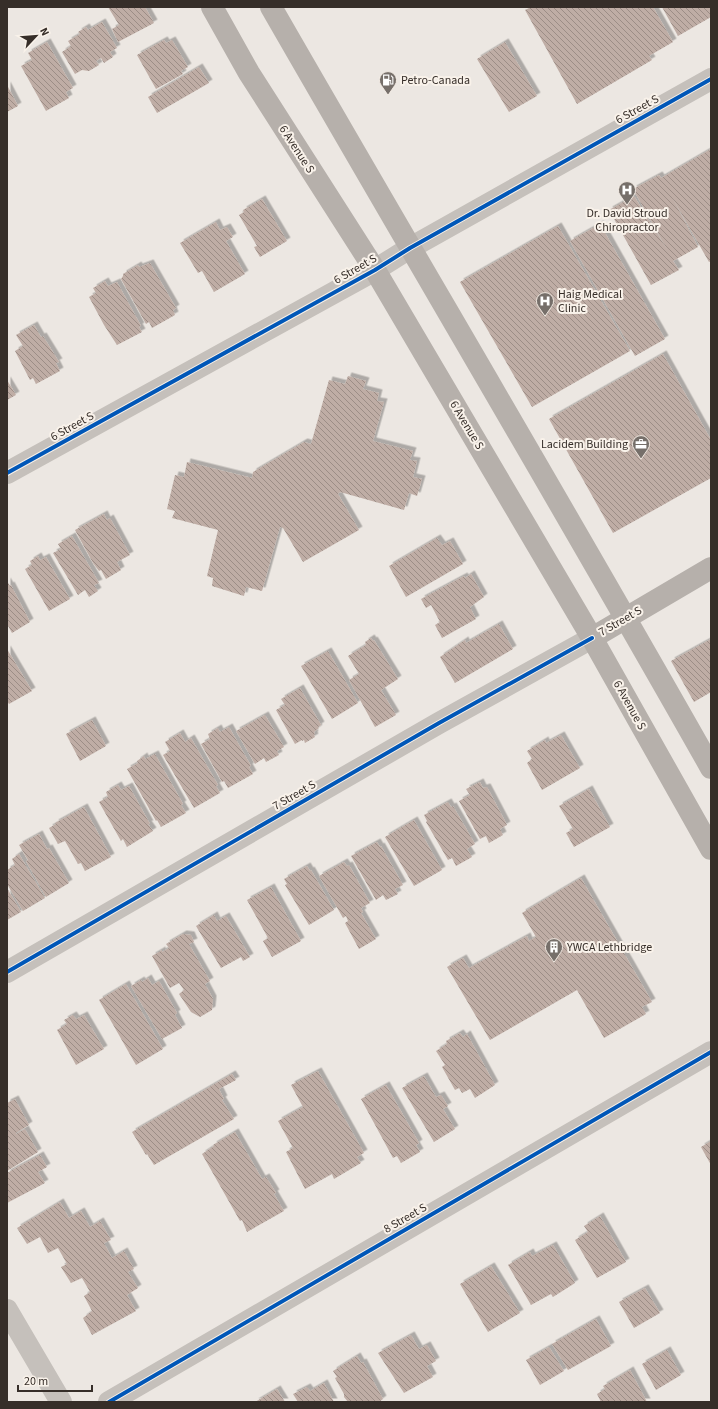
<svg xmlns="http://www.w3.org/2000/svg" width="718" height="1409" viewBox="0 0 718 1409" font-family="'Source Sans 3',sans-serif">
  <defs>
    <pattern id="building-back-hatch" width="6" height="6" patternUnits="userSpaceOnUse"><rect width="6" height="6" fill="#bfada5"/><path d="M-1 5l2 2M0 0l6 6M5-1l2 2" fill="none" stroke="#9c8d86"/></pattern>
    <filter id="shadow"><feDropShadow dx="3.5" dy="-3.5" stdDeviation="0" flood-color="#0004"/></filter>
  </defs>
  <rect width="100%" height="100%" fill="#ece7e2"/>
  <!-- building -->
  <g fill="url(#building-back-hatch)" filter="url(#shadow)">
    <polygon points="108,7 145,7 154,23 118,42 112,29 119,25"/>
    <polygon points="531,7 653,7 673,42 649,56 652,60 577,104 525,10"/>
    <polygon points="662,7 711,7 711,17 678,36"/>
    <polygon points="102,22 117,48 110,52 113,57 104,63 101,58 96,61 99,65 89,71 82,70 75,74 62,52 71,46 68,41 80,34 78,32 86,27 88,30"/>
    <polygon points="164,40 166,43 172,40 188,67 181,71 183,74 156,89 137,55"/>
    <polygon points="47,42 73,88 66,92 69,98 46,111 21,66 32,60 28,53"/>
    <polygon points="505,42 537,96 509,112 477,59"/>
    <polygon points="199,67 209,83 157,113 148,97"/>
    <polygon points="7,85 18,106 7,112"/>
    <polygon points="711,149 711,261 709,262 672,197 698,247 673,261 679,270 651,285 609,210 634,196 668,251 633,189 659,175 661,178"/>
    <polygon points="262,199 287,241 260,257 254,247 257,246 239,215 244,212 243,210"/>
    <polygon points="216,222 220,230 227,227 233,237 226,241 245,274 214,292 202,271 198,273 180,243"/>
    <polygon points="600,224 665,339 635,356 570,241"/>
    <polygon points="558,226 630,351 532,407 460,282"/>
    <polygon points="150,263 176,308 173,310 175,315 152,328 149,322 146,324 121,279 123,276 123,274 138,265 139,267"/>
    <polygon points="105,281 108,286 117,282 141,326 139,327 142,332 117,345 104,325 89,297 96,293 93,288"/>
    <polygon points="34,325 41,337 43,336 59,362 56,363 60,371 36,384 33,378 30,380 15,351 23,346 16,335"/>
    <polygon points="663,354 711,440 711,478 613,533 549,419"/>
    <polygon points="348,376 366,381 363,389 379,393 377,401 384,402 373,441 413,451 410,460 417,461 413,477 422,479 417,496 409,493 404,510 340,492 338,494 359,530 303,562 283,528 280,527 262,591 246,587 244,596 212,586 213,578 207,576 218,530 172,518 175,511 167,509 175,475 184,477 187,462 252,478 253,472 304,442 311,444 329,380 345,384"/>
    <polygon points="7,380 16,395 7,400"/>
    <polygon points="104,514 107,520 110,518 130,555 117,562 121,570 106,579 101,570 99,571 93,563 75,530"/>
    <polygon points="72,536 99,583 94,585 98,591 89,597 85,590 78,595 53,553 61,549 58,544"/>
    <polygon points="437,538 442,545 450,541 463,564 406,597 389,566"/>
    <polygon points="38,556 40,560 46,557 70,599 49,611 25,569 32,565 30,561"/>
    <polygon points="471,574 484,597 470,607 476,619 442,638 435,625 440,622 431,605 426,608 421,599 464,576 465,578"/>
    <polygon points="7,581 10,586 11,585 30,622 12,633 7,624"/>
    <polygon points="499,624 513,649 455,683 440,657 465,640 466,643"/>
    <polygon points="371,638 373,641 374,640 398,679 381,690 396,715 375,727 349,680 359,674 348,656 366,645 365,642"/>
    <polygon points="711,639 711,692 694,702 671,661"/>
    <polygon points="7,649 32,691 9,704 7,701"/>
    <polygon points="328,651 358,703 332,719 301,666"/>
    <polygon points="300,688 321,725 318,727 319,728 314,732 315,734 314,735 315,737 305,743 304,740 302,741 302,740 295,744 276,710 285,705 281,699"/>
    <polygon points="265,715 284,747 277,751 279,755 266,762 264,758 255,764 236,731"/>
    <polygon points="92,720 106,746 80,761 66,734"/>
    <polygon points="229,727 251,766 249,767 253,774 228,788 224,781 222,782 201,744 210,739 208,734 218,728 220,732"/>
    <polygon points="180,733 185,742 191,738 218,785 216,786 220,793 194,808 163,755 170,751 165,742"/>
    <polygon points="561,735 580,768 542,790 527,763 532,759 527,751 545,740 546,743"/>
    <polygon points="155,754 183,804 181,805 186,813 161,827 157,820 156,821 127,769 138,763 137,761 144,756 145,759"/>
    <polygon points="480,782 483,788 487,787 507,825 500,829 503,835 489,843 486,836 480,839 459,801 470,795 466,789"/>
    <polygon points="118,785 121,790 129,786 150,824 148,824 153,831 127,847 123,839 121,841 99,802 108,797 106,792"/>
    <polygon points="589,789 610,827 574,847 566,833 573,829 559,806"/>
    <polygon points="448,802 451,807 453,806 475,844 467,849 472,857 456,866 452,858 448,860 426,822 427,821 424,815"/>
    <polygon points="84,807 111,857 85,871 81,863 78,864 65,841 58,844 49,828 56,824 55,823"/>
    <polygon points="414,820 442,870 414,886 385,837"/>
    <polygon points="39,834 47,849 49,848 69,883 46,897 26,861 28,860 19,845"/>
    <polygon points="377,842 380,847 381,846 403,885 395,889 398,894 386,900 383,895 376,900 351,856"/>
    <polygon points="19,854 45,898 23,911 7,884 7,870 15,865 12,859"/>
    <polygon points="344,862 347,866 349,865 370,903 361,908 363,912 361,913 376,939 359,949 345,923 348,921 346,916 343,918 319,876"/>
    <polygon points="307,866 310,871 311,870 334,910 309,925 285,885 287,884 284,879"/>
    <polygon points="581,878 652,1002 642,1007 646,1014 604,1038 577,990 490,1040 447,967 463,958 469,968 527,936 529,941 536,937 522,913"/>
    <polygon points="271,887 301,941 272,957 263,941 268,938 247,900"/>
    <polygon points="7,888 21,912 7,920"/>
    <polygon points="214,915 217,921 226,916 250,957 243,961 241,957 221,968 196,926"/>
    <polygon points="183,934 191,935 194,942 189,944 210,981 205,984 213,999 212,1010 200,1017 191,1012 179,994 184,990 179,983 170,988 152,956 162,950 162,952 169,948 166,944"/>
    <polygon points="148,978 152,985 159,981 177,1013 175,1015 182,1028 162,1039 131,986 141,980 142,982"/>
    <polygon points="126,984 163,1049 136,1065 99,1000"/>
    <polygon points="73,1015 76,1019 84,1015 104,1049 76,1065 57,1030 67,1024 64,1020"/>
    <polygon points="460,1033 463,1037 467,1034 495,1085 475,1098 470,1089 462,1093 459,1088 455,1090 442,1067 445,1065 436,1051 447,1044 446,1041"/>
    <polygon points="318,1071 364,1153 357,1157 361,1163 334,1179 332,1174 305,1189 286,1152 293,1148 278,1121 303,1107 291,1085"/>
    <polygon points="232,1074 236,1080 219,1089 224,1099 222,1100 234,1119 154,1165 147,1154 146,1155 132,1132"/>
    <polygon points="424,1076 436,1097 441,1095 448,1106 443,1109 455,1129 434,1142 402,1088"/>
    <polygon points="386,1085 419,1143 416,1145 420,1152 401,1163 397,1156 393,1158 361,1099"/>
    <polygon points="15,1099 29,1125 16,1133 16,1134 25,1129 38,1152 7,1171 7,1103"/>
    <polygon points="235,1132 262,1179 266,1177 276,1193 274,1194 284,1211 247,1232 242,1220 240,1221 202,1154 214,1146 213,1145"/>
    <polygon points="711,1141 711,1165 701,1147"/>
    <polygon points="40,1155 47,1167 38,1172 45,1183 7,1203 7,1173"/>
    <polygon points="60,1202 69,1218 81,1211 90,1227 100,1221 111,1240 104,1243 112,1258 124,1251 134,1269 128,1272 138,1288 127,1295 136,1311 92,1335 83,1318 92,1311 84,1296 90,1292 82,1278 71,1283 61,1267 67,1264 58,1248 48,1253 40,1237 27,1244 17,1228"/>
    <polygon points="600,1216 626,1262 597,1278 575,1240 588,1232 584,1226"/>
    <polygon points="553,1245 575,1283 553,1297 551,1294 531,1305 508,1265 530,1252 532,1256"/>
    <polygon points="491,1266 520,1313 488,1332 460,1284"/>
    <polygon points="645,1288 660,1313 634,1328 619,1302"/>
    <polygon points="596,1319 611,1346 568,1370 552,1344"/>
    <polygon points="411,1335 419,1349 427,1345 436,1361 427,1366 433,1377 404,1393 378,1353"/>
    <polygon points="549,1347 564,1371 540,1385 526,1360"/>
    <polygon points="667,1350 681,1375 656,1390 642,1364"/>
    <polygon points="357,1356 361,1363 363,1362 383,1399 379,1402 348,1402 344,1397 344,1394 335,1378 337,1377 333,1371"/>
    <polygon points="630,1370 647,1402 601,1402 597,1394 605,1389 603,1386"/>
    <polygon points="324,1383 334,1402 298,1402 293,1394 307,1387 310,1391"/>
    <polygon points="277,1389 285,1402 255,1402"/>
  </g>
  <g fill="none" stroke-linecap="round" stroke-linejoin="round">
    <!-- street -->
    <g stroke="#c5c0bb" stroke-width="22">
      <polyline points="7,473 375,270 410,248 711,79"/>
      <polyline points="7,972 439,723 592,638"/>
      <polyline points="7,1310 61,1402"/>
      <polyline points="109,1402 711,1052"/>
    </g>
    <!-- secondary -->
    <g stroke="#b6b0ab" stroke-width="22">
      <polyline points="212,7 249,73 375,270 592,638 711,849"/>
      <path d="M271,7C417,261 567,513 711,768"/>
      <polyline points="592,638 711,568"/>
    </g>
    <!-- cycleway casing -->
    <g stroke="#f9f2ea" stroke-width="6">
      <g id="cycleway">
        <polyline points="7,473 375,270 410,248 711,79"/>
        <polyline points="7,972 439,723 592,638"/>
        <polyline points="109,1402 711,1052"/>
      </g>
    </g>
    <!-- cycleway -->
    <use href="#cycleway" stroke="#0057b8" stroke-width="4"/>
  </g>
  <!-- icons -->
  <defs>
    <g id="fuel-pin" transform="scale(0.9)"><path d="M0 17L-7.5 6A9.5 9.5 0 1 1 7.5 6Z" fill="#766f6a" stroke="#f9f2ea"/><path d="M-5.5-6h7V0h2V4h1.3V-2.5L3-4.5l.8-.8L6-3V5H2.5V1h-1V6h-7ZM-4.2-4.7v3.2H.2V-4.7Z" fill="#fff"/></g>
    <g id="hospital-pin" transform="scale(0.9)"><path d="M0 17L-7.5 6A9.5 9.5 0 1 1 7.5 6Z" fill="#766f6a" stroke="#f9f2ea"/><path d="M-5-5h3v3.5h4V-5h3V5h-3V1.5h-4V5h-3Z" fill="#fff"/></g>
    <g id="office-pin" transform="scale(0.9)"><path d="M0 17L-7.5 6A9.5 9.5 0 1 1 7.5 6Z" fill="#766f6a" stroke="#f9f2ea"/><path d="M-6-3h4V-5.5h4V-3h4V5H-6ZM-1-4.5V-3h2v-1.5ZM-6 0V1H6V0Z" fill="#fff"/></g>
    <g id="building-pin" transform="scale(0.9)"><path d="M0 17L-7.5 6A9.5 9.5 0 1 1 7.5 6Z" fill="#766f6a" stroke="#f9f2ea"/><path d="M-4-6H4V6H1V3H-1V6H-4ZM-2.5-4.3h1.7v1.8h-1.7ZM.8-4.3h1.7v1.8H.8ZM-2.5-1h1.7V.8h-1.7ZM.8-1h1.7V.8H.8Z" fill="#fff"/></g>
  </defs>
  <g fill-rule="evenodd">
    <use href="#fuel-pin" x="388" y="80"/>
    <use href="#hospital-pin" x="627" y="190"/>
    <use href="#hospital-pin" x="545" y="301"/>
    <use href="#office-pin" x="641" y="444"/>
    <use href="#building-pin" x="554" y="947"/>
  </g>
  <g text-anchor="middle" stroke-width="4" stroke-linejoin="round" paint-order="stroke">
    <!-- poi labels -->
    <g font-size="12" fill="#362e29" stroke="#f9f2ea" text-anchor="start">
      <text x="401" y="84">Petro-Canada</text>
      <text x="627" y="217" text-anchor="middle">Dr. David Stroud<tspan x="627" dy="14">Chiropractor</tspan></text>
      <text x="558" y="298">Haig Medical<tspan x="558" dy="14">Clinic</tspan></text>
      <text x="628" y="448" text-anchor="end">Lacidem Building</text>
      <text x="567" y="951">YWCA Lethbridge</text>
    </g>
    <!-- street labels -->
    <g font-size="12" fill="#362e29" stroke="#f9f2ea">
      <text transform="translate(637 109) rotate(-29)" y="4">6 Street S</text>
      <text transform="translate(297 149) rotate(57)" y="4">6 Avenue S</text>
      <text transform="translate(355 269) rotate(-30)" y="4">6 Street S</text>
      <text transform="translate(467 425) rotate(59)" y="4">6 Avenue S</text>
      <text transform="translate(72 426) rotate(-29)" y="4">6 Street S</text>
      <text transform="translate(620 621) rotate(-30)" y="4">7 Street S</text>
      <text transform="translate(630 705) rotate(61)" y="4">6 Avenue S</text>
      <text transform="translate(294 795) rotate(-30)" y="4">7 Street S</text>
      <text transform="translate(405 1218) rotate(-30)" y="4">8 Street S</text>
    </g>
  </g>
  <!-- border -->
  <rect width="718" height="1409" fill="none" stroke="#362e29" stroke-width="16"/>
  <!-- north arrow -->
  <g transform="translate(36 36) rotate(64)" stroke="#f9f2ea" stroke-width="3" paint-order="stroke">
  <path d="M0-3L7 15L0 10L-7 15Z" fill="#362e29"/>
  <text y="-6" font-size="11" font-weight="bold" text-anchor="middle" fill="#362e29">N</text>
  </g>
  <!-- scale -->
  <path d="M18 1385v6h74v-6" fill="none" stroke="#362e29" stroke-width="2"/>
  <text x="24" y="1385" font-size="12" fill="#362e29" stroke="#f9f2ea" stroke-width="3" paint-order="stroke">20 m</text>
</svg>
